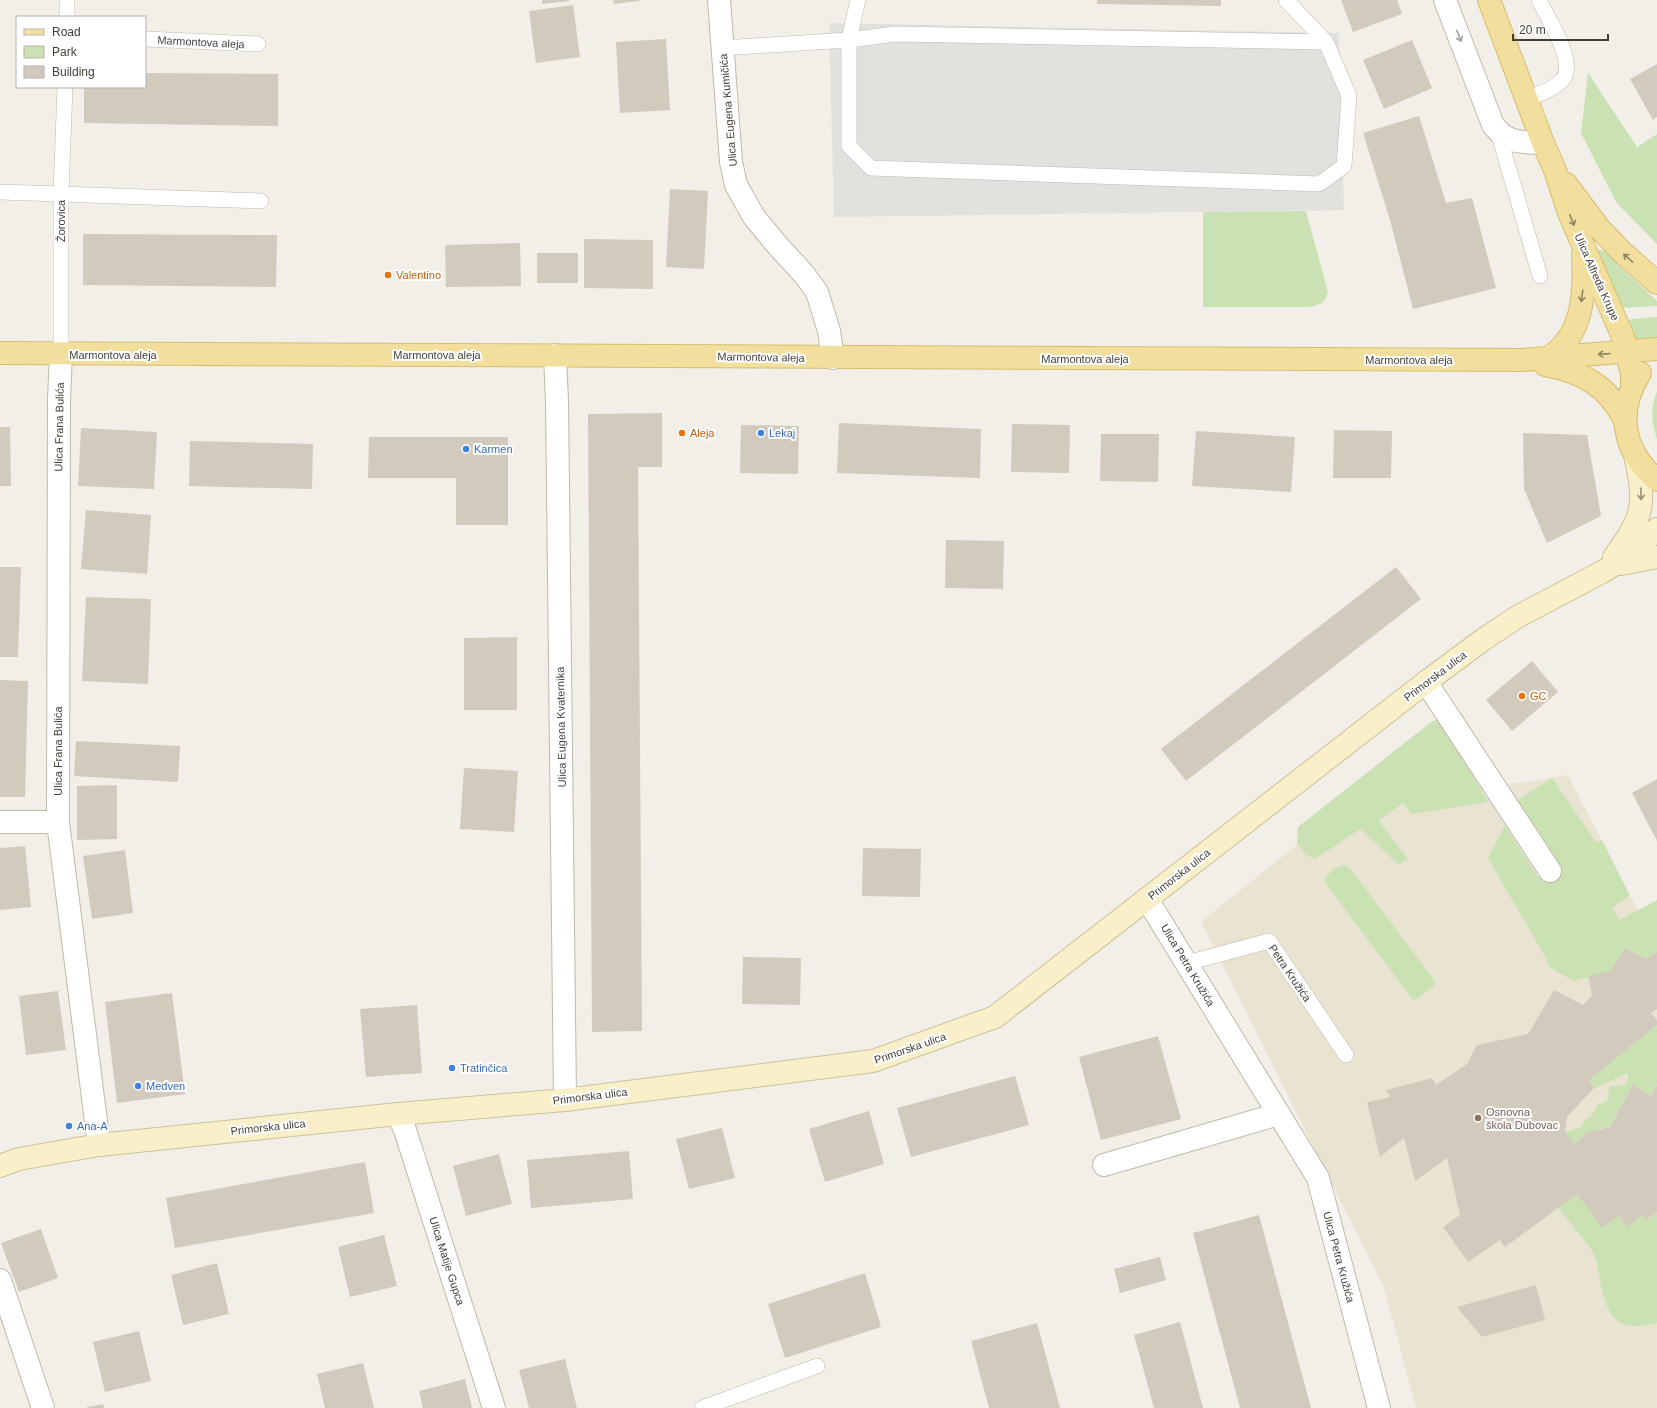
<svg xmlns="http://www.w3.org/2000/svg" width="1657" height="1408" viewBox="0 0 1657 1408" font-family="Arial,sans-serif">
  <rect width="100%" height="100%" fill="#f1efe7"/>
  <!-- education -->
  <polygon fill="#e9e4d2" points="1462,712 1498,786 1568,775 1657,948 1657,1408 1416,1408 1384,1288 1201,922"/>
  <!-- green -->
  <g fill="#cae1b3">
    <polygon points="1588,73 1637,147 1657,134 1657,244 1616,202 1581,133"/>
    <path d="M1306,211L1328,292C1325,303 1320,305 1308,307H1203V212Z"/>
    <polygon points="1600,250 1607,252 1618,265 1657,301 1657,306 1619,308 1596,251"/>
    <polygon points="1657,317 1657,338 1636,340 1633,338 1624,320"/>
    <path d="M1657,391V439C1651,420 1650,410 1657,391Z"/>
    <polygon points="1437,719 1442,723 1488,802 1411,814 1403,803 1379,821 1408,859 1399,865 1360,829 1315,859 1306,855 1297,843 1298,827 1430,723"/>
    <polygon points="1552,778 1596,842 1602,840 1630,896 1612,908 1620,920 1657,900 1657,952 1646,959 1625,948 1611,971 1573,981 1548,966 1547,960 1488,858 1505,826 1538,877 1560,865 1516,801"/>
    <path d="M1344,865L1349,867L1435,981L1434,986L1414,1001L1326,884L1325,880C1328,873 1336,866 1344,865Z"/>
    <polygon points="1657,1025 1657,1085 1651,1097 1633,1084 1610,1126 1588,1132 1574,1144 1565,1132 1582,1127 1584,1121 1591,1117 1598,1104 1604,1103 1608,1099 1608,1093 1610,1086 1627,1085 1628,1073 1594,1088 1589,1080"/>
    <path d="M1577,1194L1602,1228L1619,1216L1627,1227L1642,1215L1647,1220L1657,1212V1323C1649,1324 1638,1327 1630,1326C1601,1322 1602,1278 1595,1257C1592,1247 1566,1218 1558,1208Z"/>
  </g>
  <!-- parking -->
  <polygon fill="#e3e1de" points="829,23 1339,33 1344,210 834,217"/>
  <!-- building -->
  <g fill="#d2cbbd">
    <polygon points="542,0 569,0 569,1 542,4"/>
    <polygon points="613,0 639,0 639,1 614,4"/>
    <polygon points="1097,0 1221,0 1221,6 1097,4"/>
    <polygon points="1341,0 1397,0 1402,14 1353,32"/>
    <polygon points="573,5 580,57 536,63 529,11"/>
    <polygon points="666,39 670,110 620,113 616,42"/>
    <polygon points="1412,40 1432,88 1384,109 1363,60"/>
    <polygon points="1657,64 1657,117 1653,120 1630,79"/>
    <polygon points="145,73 278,74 278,126 84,123 84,87 145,87"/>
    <polygon points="1419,116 1446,203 1472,198 1496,288 1413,309 1390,220 1363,133"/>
    <polygon points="670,189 708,191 704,269 666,267"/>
    <polygon points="83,234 277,235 276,287 83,285"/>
    <polygon points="584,239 653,240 653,289 584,288"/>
    <polygon points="520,243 521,286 446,287 445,245"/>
    <rect x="537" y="253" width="41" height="30"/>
    <polygon points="662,413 662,467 638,467 642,1031 592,1032 588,414"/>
    <polygon points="839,423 981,429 980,478 837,473"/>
    <polygon points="1012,424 1070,425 1069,473 1011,472"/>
    <polygon points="741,425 799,426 798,474 740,473"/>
    <polygon points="0,427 10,427 11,486 0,486"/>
    <polygon points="81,428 157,432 154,489 78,486"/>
    <polygon points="1334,430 1392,431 1391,478 1333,478"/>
    <polygon points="1196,431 1295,437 1291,492 1192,486"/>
    <polygon points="1523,433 1587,435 1601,516 1547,543 1524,489"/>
    <polygon points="1101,434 1159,434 1158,482 1100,481"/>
    <polygon points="369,437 508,437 508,525 456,525 456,478 368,478"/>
    <polygon points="190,441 313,444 312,489 189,486"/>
    <polygon points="86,510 151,515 147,574 81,569"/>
    <polygon points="946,540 1004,541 1003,589 945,588"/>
    <polygon points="0,567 21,567 18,657 0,657"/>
    <polygon points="1396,567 1421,599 1186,781 1161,749"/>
    <polygon points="86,597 151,599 148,684 82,681"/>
    <polygon points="517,637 517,710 464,710 464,638"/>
    <polygon points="1532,661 1558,692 1512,731 1486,700"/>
    <polygon points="0,680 28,681 25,797 0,797"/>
    <polygon points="76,741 180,746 178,782 74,776"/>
    <polygon points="464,768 518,771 514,832 460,829"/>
    <polygon points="1657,779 1657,841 1632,793"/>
    <polygon points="117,785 117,839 77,840 77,786"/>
    <polygon points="25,846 31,907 0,910 0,848"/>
    <polygon points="863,848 921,849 920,897 862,896"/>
    <polygon points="125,850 133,913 92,919 83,856"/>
    <polygon points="1625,948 1646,959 1657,952 1657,1009 1651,1013 1657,1020 1657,1025 1589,1080 1594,1088 1567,1117 1565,1132 1574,1144 1588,1132 1610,1127 1633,1084 1651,1097 1657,1085 1657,1212 1646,1220 1642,1215 1627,1227 1619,1216 1602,1228 1577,1194 1505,1247 1500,1240 1468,1262 1443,1227 1460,1215 1447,1158 1415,1181 1404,1138 1380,1157 1367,1102 1390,1097 1386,1090 1432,1078 1436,1085 1467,1064 1477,1045 1528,1034 1554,990 1583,1005 1592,995 1588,976 1611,971"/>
    <polygon points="743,957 801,958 800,1005 742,1004"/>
    <polygon points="58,991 66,1050 26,1055 19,996"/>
    <polygon points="172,993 185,1094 117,1103 105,1002"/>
    <polygon points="417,1005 422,1073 366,1077 360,1009"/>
    <polygon points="1158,1036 1181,1119 1101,1140 1079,1057"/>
    <polygon points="1015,1076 1029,1125 911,1157 897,1108"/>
    <polygon points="869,1111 884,1164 825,1182 809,1129"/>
    <polygon points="722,1128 735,1178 689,1189 676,1139"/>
    <polygon points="629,1151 633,1199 531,1208 527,1160"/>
    <polygon points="499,1154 512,1204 466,1216 453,1166"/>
    <polygon points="365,1162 374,1213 175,1248 166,1198"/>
    <polygon points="1259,1215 1311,1408 1240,1408 1193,1233"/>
    <polygon points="41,1229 58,1278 19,1292 1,1243"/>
    <polygon points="384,1235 397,1286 350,1297 338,1247"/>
    <polygon points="1160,1257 1166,1280 1120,1293 1114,1269"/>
    <polygon points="217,1263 229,1314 183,1325 171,1275"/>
    <polygon points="865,1273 881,1327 785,1358 768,1304"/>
    <polygon points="1536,1285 1545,1320 1482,1337 1457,1307"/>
    <polygon points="1180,1322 1203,1408 1154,1408 1134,1335"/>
    <polygon points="1037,1323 1060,1408 989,1408 971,1341"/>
    <polygon points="139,1331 151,1381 105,1392 93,1342"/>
    <polygon points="565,1359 577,1408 529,1408 519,1370"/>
    <polygon points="363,1363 374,1408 325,1408 317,1374"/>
    <polygon points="465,1379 472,1408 423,1408 419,1391"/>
    <polygon points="103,1404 104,1408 87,1408 87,1407"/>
  </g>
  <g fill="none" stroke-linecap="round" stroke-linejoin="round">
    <!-- lane casing -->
    <g stroke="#bfb9ad" stroke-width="16">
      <g id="lane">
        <polyline points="67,0 67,17"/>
        <polyline points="858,0 849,40 895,34 1326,42"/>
        <polyline points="145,39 258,44"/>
        <polyline points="722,48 849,40 849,146 871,168 1319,184 1344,166 1349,96 1326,42 1286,0"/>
        <path d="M1526,99C1539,94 1553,90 1562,80C1578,64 1547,17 1539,0"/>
        <polyline points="1498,132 1540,276"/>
        <polyline points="0,192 261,201"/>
        <polyline points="61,355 61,194 65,87"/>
        <polyline points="1187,963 1269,941 1346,1055"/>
        <polyline points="702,1408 817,1366"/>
      </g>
    </g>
    <!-- street casing -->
    <g stroke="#bfb9ad" stroke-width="24">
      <g id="street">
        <polyline points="719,0 731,162 736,185 754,217 778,246 803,273 817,292 829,331 833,358"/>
        <path d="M1445,0L1493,125C1508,144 1520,142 1543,143"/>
        <polyline points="61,355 59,399 58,822 99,1145"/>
        <polyline points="555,355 557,401 565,1100"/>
        <polyline points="1426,682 1550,871"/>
        <polyline points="0,822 58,822"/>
        <polyline points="1147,899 1318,1178 1379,1408"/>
        <polyline points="398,1114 405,1130 494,1408"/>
        <polyline points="1104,1165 1279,1114"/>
        <polyline points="0,1280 43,1408"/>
      </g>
    </g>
    <!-- secondary casing -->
    <g stroke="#ccc29a" stroke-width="24">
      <g id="secondary">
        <path d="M1614,557C1644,516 1646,505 1635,455"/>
        <polyline points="1621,564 1657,557"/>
        <polyline points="0,1166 19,1159 99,1145 398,1114 565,1100 873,1061 995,1017 1426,682 1484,639 1517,617 1604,571 1630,555 1657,529"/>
      </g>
    </g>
    <!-- primary casing -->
    <g stroke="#d7bd6f" stroke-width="24">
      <g id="primary">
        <polyline points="1489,0 1543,143 1555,170 1569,213 1623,337 1632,374 1632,385"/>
        <polyline points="1566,184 1599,228 1622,252 1657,283"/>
        <polyline points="0,353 1522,360 1657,349"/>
        <path d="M1548,358C1584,335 1585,293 1583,254"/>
        <path d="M1545,365C1582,372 1608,385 1625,421"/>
        <path d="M1640,373C1616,411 1622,451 1657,480"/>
      </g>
    </g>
    <!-- lane -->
    <use href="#lane" stroke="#fff" stroke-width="15"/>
    <!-- street -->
    <use href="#street" stroke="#fff" stroke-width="22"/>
    <!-- secondary -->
    <use href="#secondary" stroke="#f9f0c9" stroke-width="22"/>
    <!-- primary -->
    <use href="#primary" stroke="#f3df9d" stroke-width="22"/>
  </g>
  <!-- one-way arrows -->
  <defs><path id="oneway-shaft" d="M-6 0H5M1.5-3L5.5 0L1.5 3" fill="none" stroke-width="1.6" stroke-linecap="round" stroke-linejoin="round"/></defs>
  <use stroke="#a19f9a" href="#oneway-shaft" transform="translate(1459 36) rotate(69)"/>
  <g stroke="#928764">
    <use href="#oneway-shaft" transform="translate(1572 220) rotate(67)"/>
    <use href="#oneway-shaft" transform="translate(1628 258) rotate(-139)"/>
    <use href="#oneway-shaft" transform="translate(1582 296) rotate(98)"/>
    <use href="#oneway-shaft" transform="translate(1604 354) rotate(176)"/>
  </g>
  <use stroke="#958f78" href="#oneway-shaft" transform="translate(1641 494) rotate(89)"/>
  <!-- markers -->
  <g fill="#e8710a" stroke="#fff" stroke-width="1.5">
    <circle cx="388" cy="275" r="4"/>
    <circle cx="682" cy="433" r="4"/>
    <circle cx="1522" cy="696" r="4"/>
  </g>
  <g fill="#3f7fe0" stroke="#fff" stroke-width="1.5">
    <circle cx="761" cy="433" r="4"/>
    <circle cx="466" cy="449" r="4"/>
    <circle cx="452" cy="1068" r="4"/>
    <circle cx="138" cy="1086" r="4"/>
    <circle cx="69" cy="1126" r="4"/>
  </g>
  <circle fill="#8d6e63" stroke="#fff" stroke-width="1.5" cx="1478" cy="1118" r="4"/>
  <g text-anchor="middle" stroke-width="4" stroke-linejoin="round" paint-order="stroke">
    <!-- street labels -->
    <g font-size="11" fill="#433f36" stroke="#fff">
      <text transform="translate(201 42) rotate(3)" y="4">Marmontova aleja</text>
      <text transform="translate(728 110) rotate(-95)" y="4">Ulica Eugena Kumičića</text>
      <text transform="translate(61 221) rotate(-90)" y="4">Žorovica</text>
      <text transform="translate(1597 277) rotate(66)" y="4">Ulica Alfreda Krupe</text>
      <text x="113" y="359">Marmontova aleja</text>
      <text x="437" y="359">Marmontova aleja</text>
      <text transform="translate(761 357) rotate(1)" y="4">Marmontova aleja</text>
      <text x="1085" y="363">Marmontova aleja</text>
      <text x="1409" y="364">Marmontova aleja</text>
      <text transform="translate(59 427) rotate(-89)" y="4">Ulica Frana Bulića</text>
      <text transform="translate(1435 676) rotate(-37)" y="4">Primorska ulica</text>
      <text transform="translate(561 727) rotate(-91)" y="4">Ulica Eugena Kvaternika</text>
      <text transform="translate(58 751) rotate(-90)" y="4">Ulica Frana Bulića</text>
      <text transform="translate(1179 874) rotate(-38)" y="4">Primorska ulica</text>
      <text transform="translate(1188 965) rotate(59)" y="4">Ulica Petra Kružića</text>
      <text transform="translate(1290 973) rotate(56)" y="4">Petra Kružića</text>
      <text transform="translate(910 1048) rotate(-19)" y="4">Primorska ulica</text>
      <text transform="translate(590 1096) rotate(-7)" y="4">Primorska ulica</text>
      <text transform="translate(268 1127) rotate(-6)" y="4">Primorska ulica</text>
      <text transform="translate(1339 1257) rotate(75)" y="4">Ulica Petra Kružića</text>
      <text transform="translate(447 1261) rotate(72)" y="4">Ulica Matije Gupca</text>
    </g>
    <!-- food labels -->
    <g font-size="11" fill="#c56008" stroke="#fff" text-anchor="start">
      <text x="396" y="279">Valentino</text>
      <text x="690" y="437">Aleja</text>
      <text x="1530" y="700">GC</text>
    </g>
    <!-- shop labels -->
    <g font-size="11" fill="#366cbe" stroke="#fff" text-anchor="start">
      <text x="769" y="437">Lekaj</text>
      <text x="474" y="453">Karmen</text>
      <text x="460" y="1072">Tratinčica</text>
      <text x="146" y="1090">Medven</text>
      <text x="77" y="1130">Ana-A</text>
    </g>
    <!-- education labels -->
    <g font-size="11" fill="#785e54" stroke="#fff" text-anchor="start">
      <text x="1486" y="1116">Osnovna<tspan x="1486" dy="13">škola Dubovac</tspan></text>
    </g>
  </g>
  <!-- legend -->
  <rect x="16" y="16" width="130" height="72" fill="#ffffff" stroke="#b4b2af"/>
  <rect x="24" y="29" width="20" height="6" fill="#f3df9d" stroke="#b4b2af"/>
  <text x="52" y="36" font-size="12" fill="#433f36">Road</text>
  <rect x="24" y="46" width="20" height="12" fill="#cae1b3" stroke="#b4b2af"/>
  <text x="52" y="56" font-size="12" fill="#433f36">Park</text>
  <rect x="24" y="66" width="20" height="12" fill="#d2cbbd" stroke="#b4b2af"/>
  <text x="52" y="76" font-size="12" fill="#433f36">Building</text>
  <!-- scale -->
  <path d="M1513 34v6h95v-6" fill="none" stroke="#433f36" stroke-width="2"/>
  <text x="1519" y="34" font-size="12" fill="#433f36" stroke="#ffffff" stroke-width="3" paint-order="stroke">20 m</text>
</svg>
